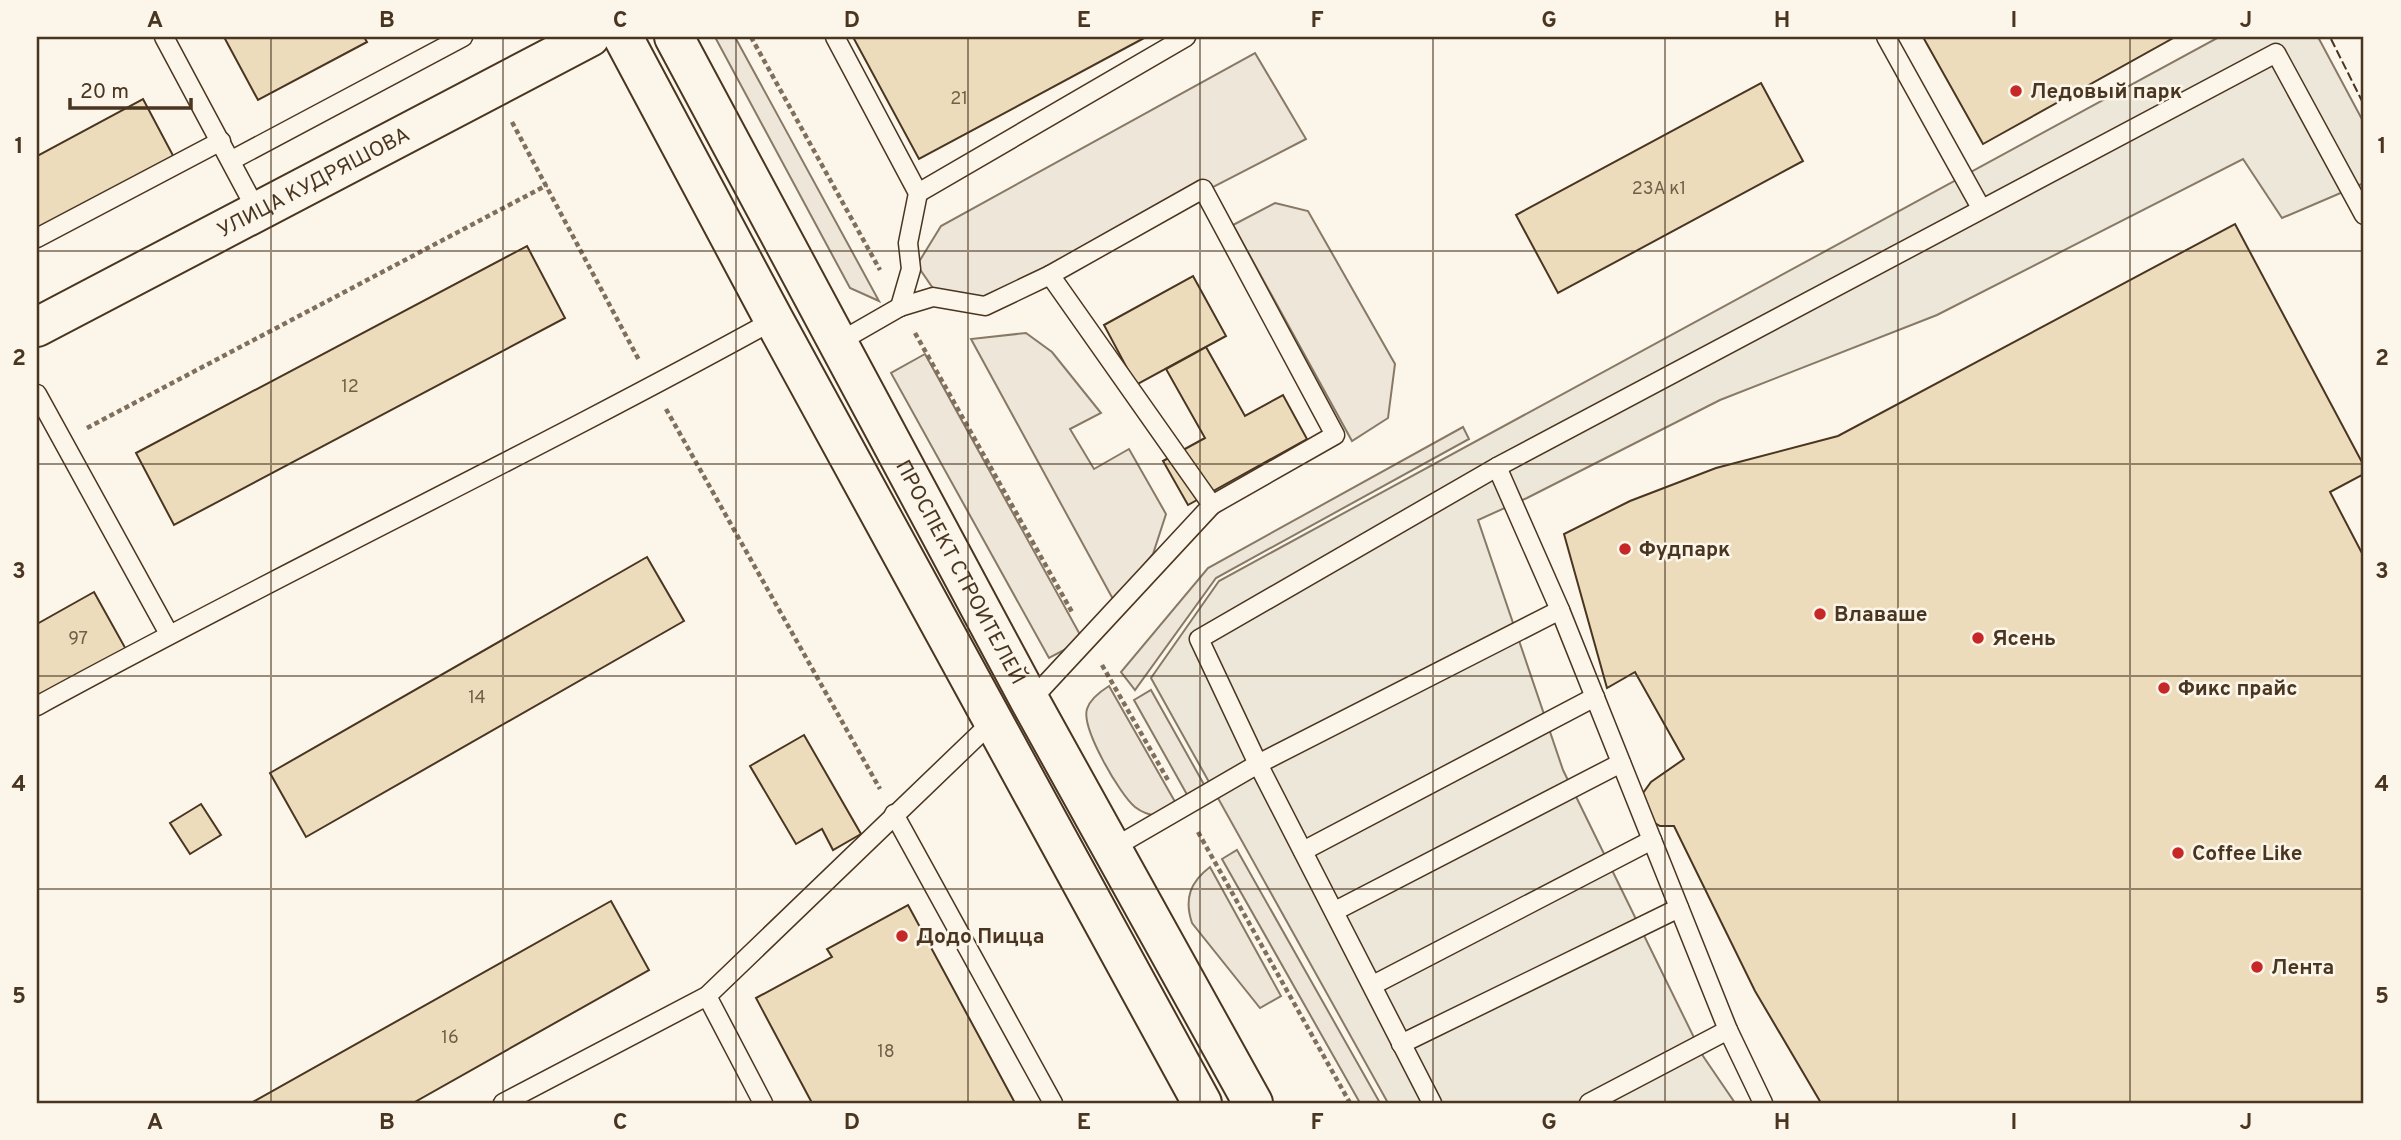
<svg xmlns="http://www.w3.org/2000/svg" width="2401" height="1140" viewBox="0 0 2401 1140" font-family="Overpass,sans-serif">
  <rect width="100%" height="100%" fill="#fbf6e9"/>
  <!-- green -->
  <g fill="#ede6d9" stroke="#887966" stroke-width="2">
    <polygon points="715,37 735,37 879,301 850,288"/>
    <polygon points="1255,53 1306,139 992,301 939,297 917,265 941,226"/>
    <polygon points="1275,203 1308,211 1395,364 1388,418 1352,441 1233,225"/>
    <polygon points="1026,333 1052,352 1101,413 1070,429 1094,469 1129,449 1166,514 1153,554 1114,601 971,339"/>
    <polygon points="925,354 1083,640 1049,658 891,373"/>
    <polygon points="1463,427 1469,439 1216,578 1135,690 1121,672 1208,568"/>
    <path d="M1109,686L1182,814C1165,817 1149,818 1135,807C1120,795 1081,728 1087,709C1090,699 1101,691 1109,686Z"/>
    <polygon points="1151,690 1211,797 1194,807 1134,700"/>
    <polygon points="1237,850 1380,1103 1360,1103 1222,859"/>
    <path d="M1210,867L1281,996L1260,1008L1192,923C1184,899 1190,882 1210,867Z"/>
  </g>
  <!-- parking -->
  <polygon fill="#ede7d9" stroke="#887966" stroke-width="2" points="2219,37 2318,37 2364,123 2364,183 2282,218 2243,159 1937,315 1720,400 1527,498 1478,520 1563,770 1703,1056 1735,1103 1388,1103 1151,678 1219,581"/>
  <!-- building -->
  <g fill="#ecdcbc" stroke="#4a3520" stroke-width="2">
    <polygon points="224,37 364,37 367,42 258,100"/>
    <polygon points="853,37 1146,37 919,159"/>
    <polygon points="1923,37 2175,37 1983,144"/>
    <polygon points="1761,83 1803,161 1558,293 1516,215"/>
    <polygon points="143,99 177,163 37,238 37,156"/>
    <polygon points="2235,224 2364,466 2364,474 2330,492 2364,557 2364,1103 1821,1103 1755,991 1674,826 1660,826 1648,819 1642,807 1643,793 1651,782 1684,759 1635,672 1607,688 1564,534 1630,501 1716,468 1838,436"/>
    <polygon points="527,246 565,318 174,525 136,453"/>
    <polygon points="1193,276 1226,336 1136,385 1104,325"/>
    <polygon points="1206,347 1245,416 1283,395 1307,439 1188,505 1163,461 1205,438 1166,369"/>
    <polygon points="647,557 684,621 306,837 270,773"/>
    <polygon points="94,592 128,653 37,703 37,624"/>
    <polygon points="804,735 861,834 833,850 822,829 796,844 750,766"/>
    <polygon points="201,804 221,835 190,854 170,823"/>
    <polygon points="611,901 649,970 413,1103 251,1103"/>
    <polygon points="908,905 1015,1103 812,1103 756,998 832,957 827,949"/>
  </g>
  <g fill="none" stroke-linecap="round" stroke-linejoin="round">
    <!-- lane casing -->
    <g stroke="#4a3520" stroke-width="21">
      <g id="lane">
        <polyline points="164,37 257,211"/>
        <polyline points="835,37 918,193 908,243 911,269 900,307"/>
        <polyline points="1886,37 1981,208"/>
        <polyline points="232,160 463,37"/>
        <polyline points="918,193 1186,37"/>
        <polyline points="37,238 221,141"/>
        <polyline points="1050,275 1203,189 1335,435 1212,505"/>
        <polyline points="839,342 900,307 933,297 985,306 1050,275 1212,505 1030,701"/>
        <polyline points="37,394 169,634"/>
        <polyline points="1497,467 1560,610 1728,1030 1763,1103"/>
        <path d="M37,706C280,573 531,454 774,320"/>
        <polyline points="894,814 1053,1103"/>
        <polyline points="1113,848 1258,764 1560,610"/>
        <polyline points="1303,851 1595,697"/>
        <polyline points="1335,911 1621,763"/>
        <polyline points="1373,985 1652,840"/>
        <polyline points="707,996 763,1103"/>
        <polyline points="1401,1044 1679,908"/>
        <polyline points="503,1103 707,996 993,721"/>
        <polyline points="1432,1103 1258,764 1199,639 1497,467 2276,53 2364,215"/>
        <polyline points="1589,1103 1728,1030"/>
      </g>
    </g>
    <!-- secondary casing -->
    <g stroke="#4a3520" stroke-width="42">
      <g id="secondary">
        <path id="s1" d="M37,327L590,37"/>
      </g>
    </g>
    <!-- primary casing -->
    <g stroke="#4a3520" stroke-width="42">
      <g id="primary">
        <polyline points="623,37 774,320 1202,1103"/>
        <path id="s2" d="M674,37L1030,701L1253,1103"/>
      </g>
    </g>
    <!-- path -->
    <g stroke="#7f6f5c" stroke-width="4.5" stroke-dasharray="5 3.5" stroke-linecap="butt">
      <polyline points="751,37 880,270"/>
      <polyline points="512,122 640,362"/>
      <polyline points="915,333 1072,612"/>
      <polyline points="666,409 880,789"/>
      <polyline points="87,428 547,185"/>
      <polyline points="1102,665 1169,782"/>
      <polyline points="1198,832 1350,1103"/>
    </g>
    <!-- lane -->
    <use href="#lane" stroke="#fbf6e9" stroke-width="18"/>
    <!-- secondary -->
    <use href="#secondary" stroke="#fbf6e9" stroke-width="38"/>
    <!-- primary -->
    <use href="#primary" stroke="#fbf6e9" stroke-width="38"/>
    <!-- fence -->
    <polyline stroke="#4a3520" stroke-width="2" stroke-dasharray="9 3.5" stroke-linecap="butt" points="2331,39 2364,105"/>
  </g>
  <!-- grid -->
  <path fill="none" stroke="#4a3520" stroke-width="2" stroke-opacity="0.55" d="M271,37V1103M503,37V1103M736,37V1103M968,37V1103M1200,37V1103M1433,37V1103M1665,37V1103M1898,37V1103M2130,37V1103M37,251H2364M37,464H2364M37,676H2364M37,889H2364"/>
  <!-- markers -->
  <g fill="#c62828" stroke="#fbf6e9" stroke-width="2.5">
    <circle cx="2016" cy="91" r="7"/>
    <circle cx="1625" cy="549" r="7"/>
    <circle cx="1820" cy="614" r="7"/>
    <circle cx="1978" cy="638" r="7"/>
    <circle cx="2164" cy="688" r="7"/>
    <circle cx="2178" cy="853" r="7"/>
    <circle cx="902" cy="936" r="7"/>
    <circle cx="2257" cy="967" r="7"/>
  </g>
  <g text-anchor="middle" stroke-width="5" stroke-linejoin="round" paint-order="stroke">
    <!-- number labels -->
    <g font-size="18" fill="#725f47">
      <text x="959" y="104">21</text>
      <text x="1659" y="194">23А к1</text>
      <text x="350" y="392">12</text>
      <text x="78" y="644">97</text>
      <text x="477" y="703">14</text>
      <text x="450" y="1043">16</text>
      <text x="886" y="1057">18</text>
    </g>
    <!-- poi labels -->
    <g font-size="21" font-weight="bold" fill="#4a3520" stroke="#fbf6e9" text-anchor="start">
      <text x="2030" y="98">Ледовый парк</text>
      <text x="1639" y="556">Фудпарк</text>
      <text x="1834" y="621">Влаваше</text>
      <text x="1992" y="645">Ясень</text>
      <text x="2178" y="695">Фикс прайс</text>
      <text x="2192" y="860">Coffee Like</text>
      <text x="916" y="943">Додо Пицца</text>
      <text x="2271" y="974">Лента</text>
    </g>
    <!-- street labels -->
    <g font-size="21" fill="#4a3520" stroke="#fbf6e9">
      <text dy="7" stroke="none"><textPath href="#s1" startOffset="312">УЛИЦА КУДРЯШОВА</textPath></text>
      <text dy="7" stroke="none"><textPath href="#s2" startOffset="607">ПРОСПЕКТ СТРОИТЕЛЕЙ</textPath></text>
    </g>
  </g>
  <!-- border -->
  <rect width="2401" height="1140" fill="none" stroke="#fbf6e9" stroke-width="77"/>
  <!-- scale -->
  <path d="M70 98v10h121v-10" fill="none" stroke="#4a3520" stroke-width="3.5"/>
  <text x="80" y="98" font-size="21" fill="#4a3520" stroke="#fbf6e9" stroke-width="5" paint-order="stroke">20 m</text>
  <rect x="38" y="38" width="2324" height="1064" fill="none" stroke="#4a3520" stroke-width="2.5"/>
  <g font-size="23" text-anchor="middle" font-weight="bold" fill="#4a3520">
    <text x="155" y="27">A</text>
    <text x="387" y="27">B</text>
    <text x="620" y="27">C</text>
    <text x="852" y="27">D</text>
    <text x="1084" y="27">E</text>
    <text x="1317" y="27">F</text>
    <text x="1549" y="27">G</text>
    <text x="1782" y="27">H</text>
    <text x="2014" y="27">I</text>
    <text x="2246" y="27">J</text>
    <text x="19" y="153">1</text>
    <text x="2382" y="153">1</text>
    <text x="19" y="365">2</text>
    <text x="2382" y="365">2</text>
    <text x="19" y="578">3</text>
    <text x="2382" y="578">3</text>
    <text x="19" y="791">4</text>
    <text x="2382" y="791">4</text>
    <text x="19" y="1003">5</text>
    <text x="2382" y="1003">5</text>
    <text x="155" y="1129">A</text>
    <text x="387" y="1129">B</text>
    <text x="620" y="1129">C</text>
    <text x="852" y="1129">D</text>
    <text x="1084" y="1129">E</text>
    <text x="1317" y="1129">F</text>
    <text x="1549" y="1129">G</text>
    <text x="1782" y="1129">H</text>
    <text x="2014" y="1129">I</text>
    <text x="2246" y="1129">J</text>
  </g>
</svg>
